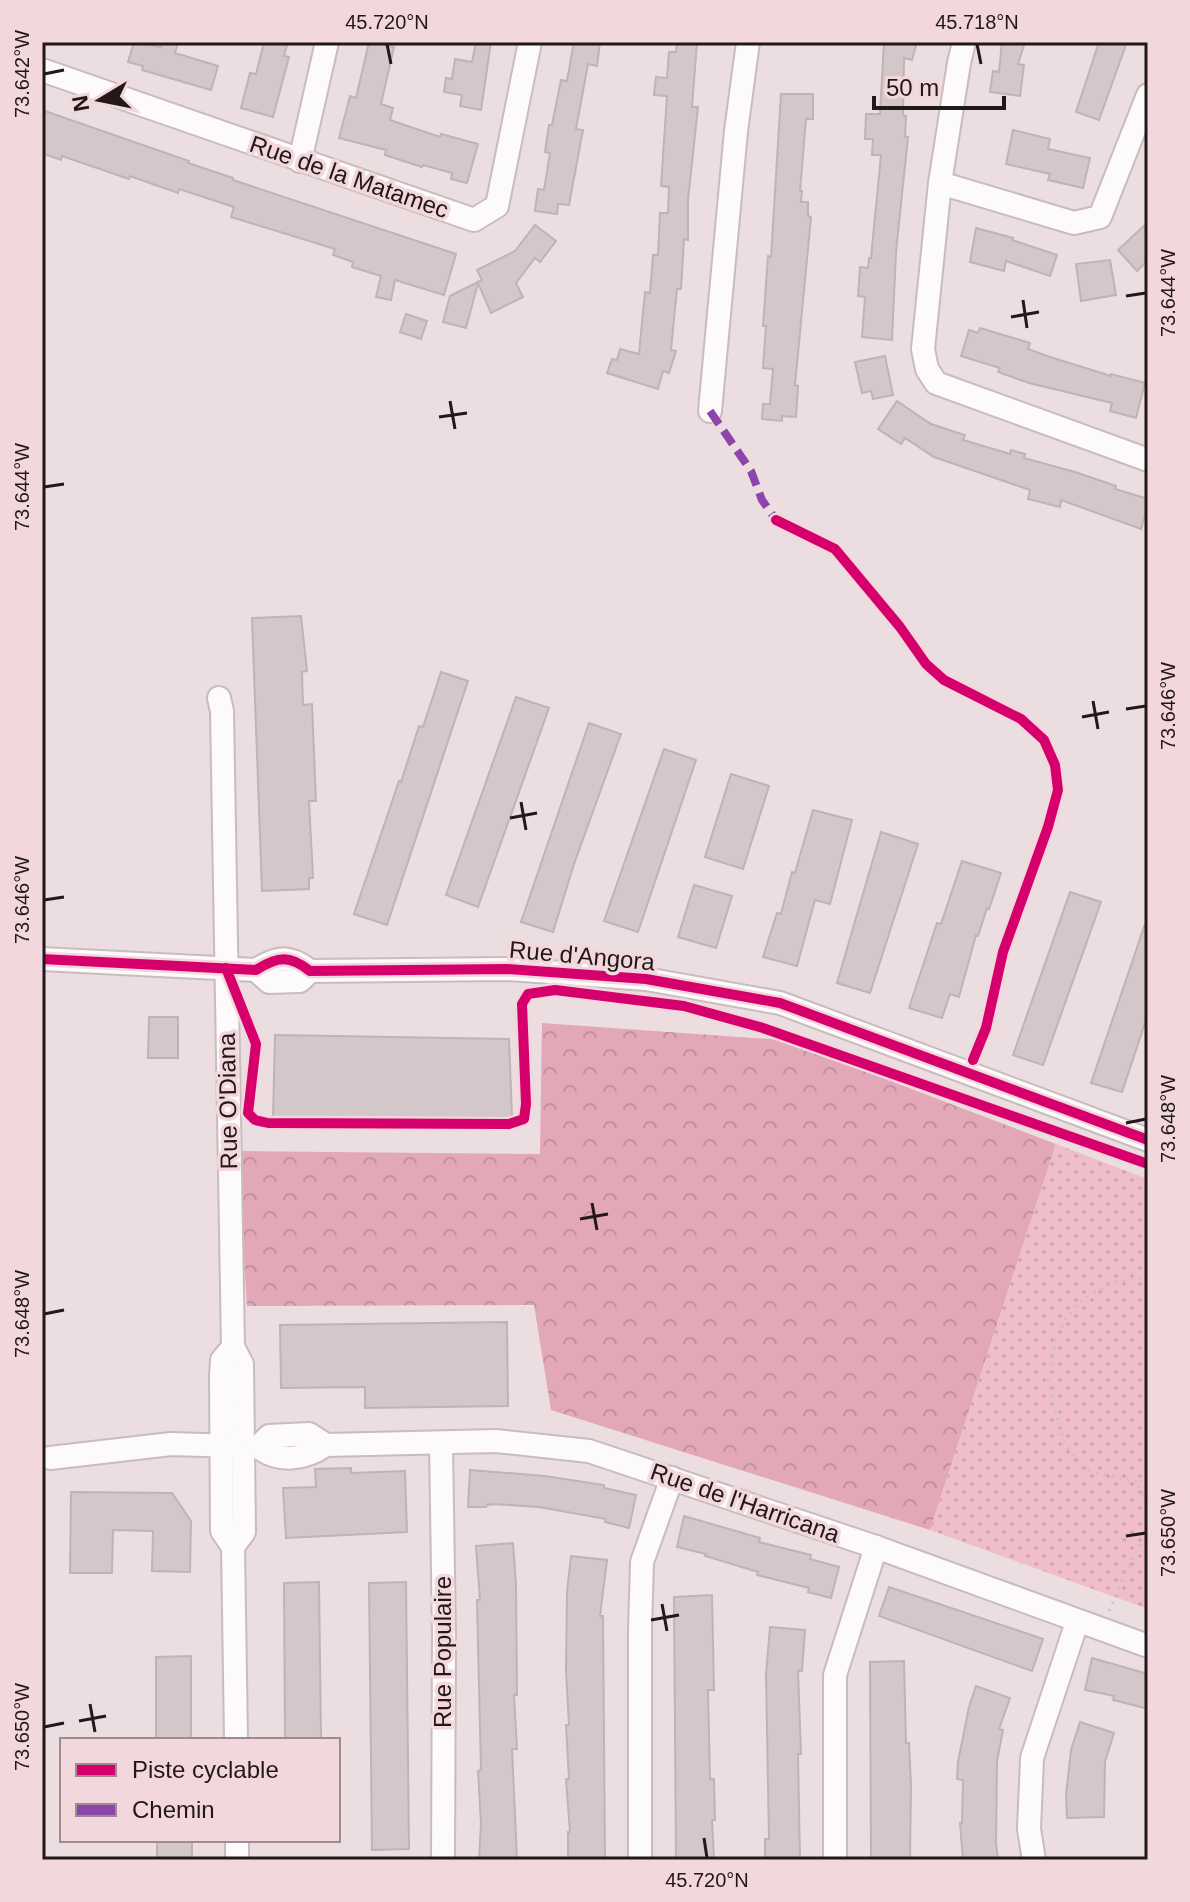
<svg xmlns="http://www.w3.org/2000/svg" width="1190" height="1902" viewBox="0 0 1190 1902" font-family="Arial,sans-serif">
  <defs>
    <pattern id="forest-crowns" width="20" height="18" patternUnits="userSpaceOnUse" patternTransform="scale(2)"><rect width="20" height="18" fill="#e2a8b8"/><path d="M2 6a3 3 0 1 1 6 0M12 15a3 3 0 1 1 6 0" fill="none" stroke="#c2909e"/></pattern>
    <pattern id="park-dots" width="8" height="8" patternUnits="userSpaceOnUse" patternTransform="scale(2)"><rect width="8" height="8" fill="#f0beca"/><path d="M2 2h.1M6 6h.1" fill="none" stroke="#cea3ad" stroke-width="1.8" stroke-linecap="round"/></pattern>
  </defs>
  <rect width="100%" height="100%" fill="#ecdde0"/>
  <!-- forest -->
  <polygon fill="url(#forest-crowns)" points="542,1023 783,1040 1056,1144 930,1530 551,1410 534,1305 247,1306 237,1151 540,1154"/>
  <!-- park -->
  <polygon fill="url(#park-dots)" points="1056,1144 1148,1179 1148,1609 930,1530"/>
  <!-- building -->
  <g fill="#d3c7ca" stroke="#bfb3b6" stroke-width="2">
    <polygon points="134,42 161,47 162,42 178,42 175,53 218,66 211,90 142,70 143,66 128,62"/>
    <polygon points="264,42 288,42 284,56 289,57 273,117 241,108 250,73 256,74"/>
    <polygon points="369,42 394,47 381,104 393,108 390,120 440,137 441,134 478,144 467,183 451,179 452,173 423,165 422,167 385,155 386,150 339,138 350,96 356,98"/>
    <polygon points="476,42 491,42 481,110 460,106 462,95 444,92 446,78 452,79 455,59 472,62"/>
    <polygon points="574,42 600,42 597,66 588,64 576,129 583,130 569,205 558,204 557,214 535,211 538,189 544,190 550,153 545,152 549,125 552,125 561,80 567,81"/>
    <polygon points="677,42 697,42 692,107 698,107 688,200 688,240 684,239 681,289 677,289 671,350 676,351 669,373 663,371 658,389 607,373 612,359 617,360 620,349 639,354 645,292 650,293 653,255 658,255 660,213 668,213 669,187 661,186 667,96 654,95 656,77 667,78 669,52 676,52"/>
    <polygon points="884,42 917,42 912,60 904,58 903,115 906,116 905,137 908,137 896,252 892,340 862,337 865,297 858,296 860,267 868,268 869,258 871,258 881,155 872,155 873,139 865,139 866,114 880,114"/>
    <polygon points="1002,42 1025,42 1018,64 1024,65 1020,96 990,92 993,71 999,72"/>
    <polygon points="1099,42 1127,42 1099,120 1076,112"/>
    <polygon points="781,94 813,94 813,119 806,119 800,191 802,191 801,202 808,202 808,216 811,217 795,385 798,386 796,417 782,416 782,421 762,419 763,404 770,404 773,369 763,368 766,326 763,326 768,256 771,257"/>
    <polygon points="42,110 189,161 188,163 233,178 233,180 456,254 444,295 395,280 391,300 376,297 381,276 352,267 353,262 333,255 335,249 231,217 234,207 179,189 178,193 130,176 129,179 62,156 61,160 42,153"/>
    <polygon points="1013,130 1050,139 1048,149 1090,158 1083,188 1048,180 1050,174 1006,164"/>
    <polygon points="1148,222 1148,260 1137,271 1118,250"/>
    <polygon points="535,225 556,241 540,262 535,258 516,283 523,297 491,313 478,283 466,328 443,322 450,296 482,280 477,270 515,251"/>
    <polygon points="976,228 1013,238 1012,240 1057,255 1050,276 1006,261 1004,271 970,262"/>
    <polygon points="1110,260 1116,295 1081,301 1076,264"/>
    <polygon points="406,314 427,321 421,339 400,332"/>
    <polygon points="980,328 1030,343 1028,349 1050,357 1111,376 1111,374 1145,383 1136,418 1110,411 1112,403 1029,383 998,372 1000,368 961,356 969,330 978,333"/>
    <polygon points="885,356 893,395 873,399 871,391 862,393 855,362"/>
    <polygon points="897,401 931,424 965,435 963,440 1010,454 1011,450 1025,454 1024,458 1075,472 1116,486 1115,489 1148,499 1148,519 1144,518 1141,529 1061,500 1060,507 1028,499 1030,490 934,457 905,438 901,444 878,429"/>
    <polygon points="301,616 307,671 302,672 303,705 312,704 316,801 309,801 313,878 309,878 309,889 262,891 252,618"/>
    <polygon points="441,672 468,681 387,925 354,914 399,781 401,782 419,726 423,727"/>
    <polygon points="516,697 549,708 478,907 446,895"/>
    <polygon points="589,723 621,734 574,864 553,932 521,922"/>
    <polygon points="664,749 696,760 638,932 604,921"/>
    <polygon points="731,774 769,786 743,869 705,857"/>
    <polygon points="813,810 852,820 830,904 815,900 797,966 763,957 777,913 781,914 792,872 795,873"/>
    <polygon points="881,832 918,844 870,993 837,983"/>
    <polygon points="962,861 1001,873 989,909 987,908 978,936 976,935 959,997 950,994 942,1018 909,1008 937,923 941,924"/>
    <polygon points="694,885 732,896 716,948 678,937"/>
    <polygon points="1070,892 1101,902 1043,1065 1013,1055"/>
    <polygon points="1145,924 1148,924 1148,1014 1122,1092 1091,1083"/>
    <polygon points="149,1017 178,1017 178,1058 148,1058"/>
    <polygon points="275,1035 509,1039 512,1117 273,1117"/>
    <polygon points="507,1322 508,1406 365,1408 365,1387 281,1388 280,1325"/>
    <polygon points="351,1468 351,1473 405,1471 407,1532 286,1538 283,1488 316,1487 315,1469"/>
    <polygon points="470,1470 545,1476 604,1485 604,1488 636,1495 629,1528 605,1522 606,1519 539,1507 493,1504 487,1505 486,1507 468,1507"/>
    <polygon points="71,1492 172,1493 191,1521 190,1572 152,1571 153,1531 113,1530 112,1573 70,1573"/>
    <polygon points="684,1516 760,1538 759,1542 811,1555 810,1559 839,1567 831,1598 808,1592 809,1588 757,1575 758,1572 705,1556 706,1554 677,1547"/>
    <polygon points="513,1543 516,1584 517,1695 514,1695 517,1749 512,1749 517,1860 479,1860 481,1823 478,1771 481,1770 477,1600 480,1600 476,1546"/>
    <polygon points="571,1556 607,1560 600,1616 603,1616 605,1860 568,1860 568,1832 570,1832 566,1779 569,1779 566,1725 569,1725 566,1671 567,1592"/>
    <polygon points="319,1582 321,1738 285,1739 284,1583"/>
    <polygon points="406,1582 409,1849 372,1850 369,1583"/>
    <polygon points="889,1587 1043,1639 1032,1671 879,1616"/>
    <polygon points="712,1595 714,1690 708,1690 710,1779 714,1779 715,1820 712,1820 714,1860 676,1860 674,1597"/>
    <polygon points="770,1627 805,1630 802,1671 798,1671 801,1754 798,1754 800,1860 765,1860 765,1839 769,1839 766,1674"/>
    <polygon points="191,1656 191,1740 156,1740 156,1657"/>
    <polygon points="1092,1658 1148,1674 1148,1709 1113,1700 1114,1696 1085,1690"/>
    <polygon points="904,1661 906,1743 909,1743 911,1784 910,1860 871,1860 870,1662"/>
    <polygon points="976,1686 1010,1698 999,1729 1003,1730 997,1761 996,1843 998,1860 963,1860 960,1823 962,1823 963,1780 957,1779 958,1762 969,1707"/>
    <polygon points="1080,1722 1114,1733 1105,1762 1104,1817 1067,1818 1066,1795 1071,1750"/>
    <rect x="157" y="1840" width="35" height="20"/>
  </g>
  <g fill="none" stroke-linecap="round" stroke-linejoin="round">
    <!-- street casing -->
    <g stroke="#c8bcbe" stroke-width="26">
      <g id="street">
        <polyline points="964,42 959,63 940,183 923,349 927,369 936,383 1148,460"/>
        <polyline points="42,70 474,220 497,206 530,42"/>
        <polyline points="300,161 327,42"/>
        <polyline points="940,183 1074,223 1100,217 1148,95"/>
        <polyline points="710,411 736,131 748,42"/>
        <polyline points="219,698 222,711 233,1347 242,1364 244,1532 233,1547"/>
        <path d="M42,959L256,970C278,956 290,955 310,971L507,969L646,979L780,1003L1148,1140"/>
        <polyline points="256,970 269,982 300,981 310,971"/>
        <polyline points="233,1347 222,1360 221,1376 222,1531 233,1547 236,1740"/>
        <polyline points="441,1444 444,1636 443,1860"/>
        <path d="M326,1445C304,1460 279,1463 258,1447L269,1436L309,1434L326,1445L496,1441L589,1451L876,1547L1148,1646"/>
        <polyline points="50,1458 171,1444 236,1446"/>
        <polyline points="237,1840 237,1860"/>
        <polyline points="640,1860 640,1629 642,1562 672,1478"/>
        <polyline points="835,1860 835,1675 876,1547"/>
        <polyline points="1034,1860 1029,1829 1032,1758 1077,1622"/>
      </g>
    </g>
    <!-- path -->
    <g stroke="#c7c1c3" stroke-width="3" stroke-dasharray="2 6" stroke-linecap="butt">
      <polyline points="1148,1477 1137,1482 1148,1506"/>
      <polyline points="1137,1482 1082,1469 1063,1440 1048,1382 1054,1346 1062,1325 1079,1302 1112,1282 1148,1278"/>
      <polyline points="1109,1611 1134,1555 1148,1534"/>
    </g>
    <!-- street -->
    <use href="#street" stroke="#fcfafa" stroke-width="22"/>
    <!-- quiet -->
    <polyline stroke="#8e44ad" stroke-width="8" stroke-dasharray="16 8" stroke-linecap="butt" points="710,411 751,471 762,500 776,520"/>
    <!-- cycleway casing -->
    <g stroke="#f2d7dd" stroke-width="15">
      <g id="cycleway">
        <polyline points="776,520 835,549 900,627 926,664 944,680 1021,719 1044,740 1055,765 1058,790 1048,827 1003,952 986,1028 973,1060"/>
        <path d="M42,959L256,970C278,956 290,955 310,971L507,969L646,979L780,1003L1148,1140"/>
        <polyline points="226,968 256,1044 248,1113 255,1120 268,1123 509,1124 524,1119 526,1104 522,1004 528,994 555,990 684,1006 763,1028 1148,1164"/>
      </g>
    </g>
    <!-- cycleway -->
    <use href="#cycleway" stroke="#d6006c" stroke-width="10"/>
  </g>
  <!-- ticks -->
  <path fill="none" stroke="#22181a" stroke-width="3" d="M387,44L391,64M977,44L981,64M44,74L64,70M1126,296L1146,293M1023,300L1027,328M1011,317L1039,312M450,401L455,429M439,417L467,413M44,487L64,484M1093,701L1098,729M1126,709L1146,706M1082,717L1109,712M521,802L526,830M510,818L537,813M44,900L64,897M1126,1123L1146,1119M592,1203L597,1230M580,1219L608,1214M44,1314L64,1310M1126,1536L1146,1533M662,1604L667,1631M651,1620L679,1615M90,1704L95,1732M79,1721L106,1716M44,1727L64,1723M704,1838L707,1858"/>
  <g text-anchor="middle" stroke-width="7" stroke-linejoin="round" paint-order="stroke">
    <!-- street labels -->
    <g font-size="24" fill="#22181a" stroke="#f2d7dd">
      <text transform="translate(349 177) rotate(19)" y="8">Rue de la Matamec</text>
      <text transform="translate(582 956) rotate(5)" y="8">Rue d'Angora</text>
      <text transform="translate(228 1101) rotate(-91)" y="8">Rue O'Diana</text>
      <text transform="translate(745 1503) rotate(19)" y="8">Rue de l'Harricana</text>
      <text transform="translate(443 1652) rotate(-90)" y="8">Rue Populaire</text>
    </g>
  </g>
  <!-- border -->
  <rect width="1190" height="1902" fill="none" stroke="#f2d7dd" stroke-width="88"/>
  <!-- legend -->
  <rect x="60" y="1738" width="280" height="104" fill="#f2d7dd" stroke="#9f8b8f" stroke-width="2"/>
  <rect x="76" y="1764" width="40" height="12" fill="#d6006c" stroke="#9f8b8f" stroke-width="2"/>
  <text x="132" y="1778" font-size="24" fill="#22181a">Piste cyclable</text>
  <rect x="76" y="1804" width="40" height="12" fill="#8e44ad" stroke="#9f8b8f" stroke-width="2"/>
  <text x="132" y="1818" font-size="24" fill="#22181a">Chemin</text>
  <!-- north arrow -->
  <g transform="translate(100 100) rotate(260)" stroke="#f2d7dd" stroke-width="6" paint-order="stroke">
  <path d="M0-6L14 30L0 20L-14 30Z" fill="#22181a"/>
  <text y="-12" font-size="22" font-weight="bold" text-anchor="middle" fill="#22181a">N</text>
  </g>
  <!-- scale -->
  <path d="M874 96v12h130v-12" fill="none" stroke="#22181a" stroke-width="4"/>
  <text x="886" y="96" font-size="24" fill="#22181a" stroke="#f2d7dd" stroke-width="6" paint-order="stroke">50 m</text>
  <rect x="44" y="44" width="1102" height="1814" fill="none" stroke="#22181a" stroke-width="3"/>
  <g font-size="20" text-anchor="middle" fill="#22181a">
    <text x="387" y="29">45.720°N</text>
    <text x="977" y="29">45.718°N</text>
    <text transform="translate(22 74) rotate(-90)" y="7">73.642°W</text>
    <text transform="translate(1168 293) rotate(-90)" y="7">73.644°W</text>
    <text transform="translate(22 487) rotate(-90)" y="7">73.644°W</text>
    <text transform="translate(1168 706) rotate(-90)" y="7">73.646°W</text>
    <text transform="translate(22 900) rotate(-90)" y="7">73.646°W</text>
    <text transform="translate(1168 1119) rotate(-90)" y="7">73.648°W</text>
    <text transform="translate(22 1314) rotate(-90)" y="7">73.648°W</text>
    <text transform="translate(1168 1533) rotate(-90)" y="7">73.650°W</text>
    <text transform="translate(22 1727) rotate(-90)" y="7">73.650°W</text>
    <text x="707" y="1887">45.720°N</text>
  </g>
</svg>
